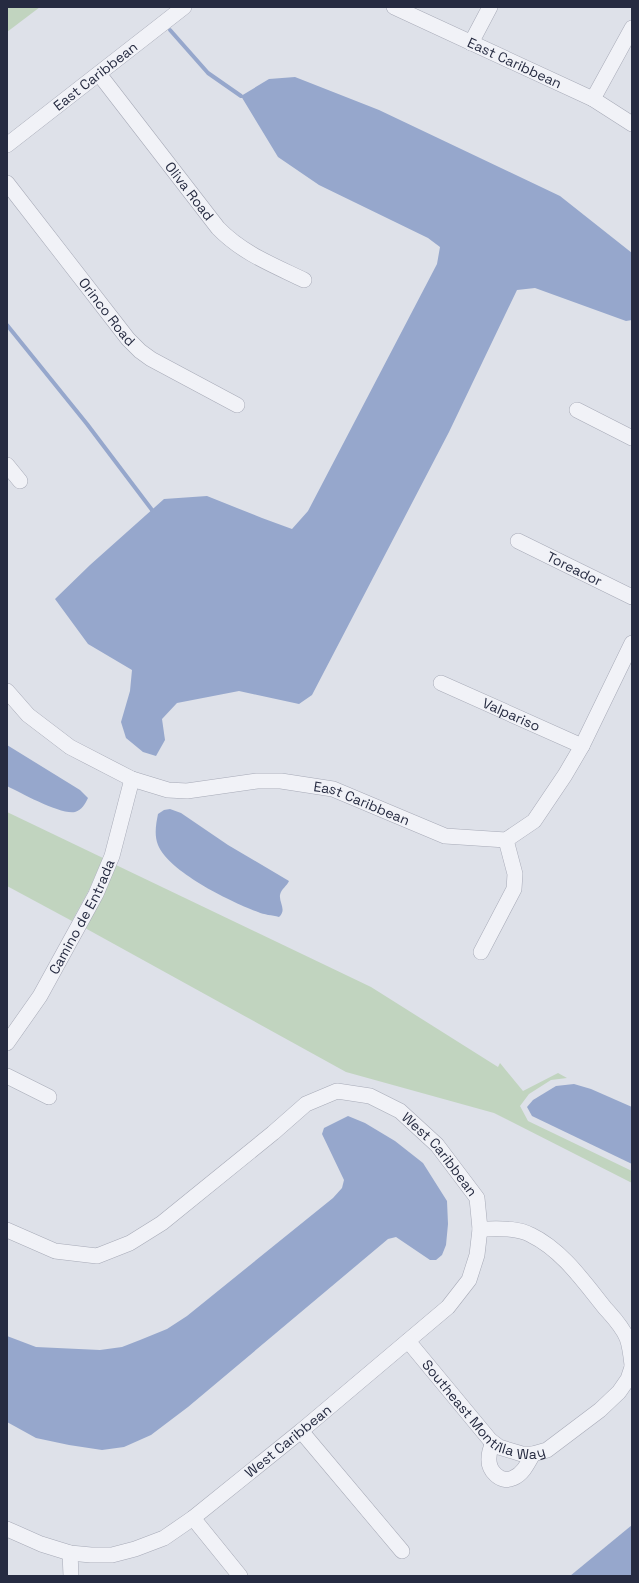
<svg xmlns="http://www.w3.org/2000/svg" width="639" height="1583" viewBox="0 0 639 1583" font-family="'Space Grotesk',sans-serif">
  <rect width="100%" height="100%" fill="#dee1e9"/>
  <!-- green -->
  <g fill="#c1d4bf">
    <polygon points="7,7 40,7 7,32"/>
    <polygon points="7,812 103,858 89,890 72,921 7,886"/>
    <polygon points="116,865 371,987 498,1067 500,1063 523,1091 558,1073 567,1078 551,1080 529,1094 520,1106 528,1121 632,1171 632,1183 494,1113 346,1072 85,928 102,897"/>
  </g>
  <!-- water -->
  <g fill="#96a7cc">
    <polygon points="295,77 379,110 560,196 632,253 632,320 626,321 535,288 517,290 449,432 312,695 299,704 239,691 177,703 162,719 165,740 156,756 143,752 126,738 121,722 130,691 132,670 88,644 55,599 90,565 164,499 207,496 262,518 292,529 308,511 437,264 440,247 428,238 319,185 278,157 241,96 269,79"/>
    <path d="M7,745L80,790L88,798C85,804 82,810 75,812C61,815 21,793 7,786Z"/>
    <path d="M170,809L181,813L228,845L289,881C287,886 281,889 280,895C279,903 287,910 279,917C272,915 264,915 258,912C231,902 169,872 158,845C154,835 156,824 158,814L164,810Z"/>
    <polygon points="574,1084 591,1089 632,1107 632,1164 532,1116 527,1107 533,1100 556,1086"/>
    <polygon points="348,1116 365,1123 395,1141 423,1163 447,1201 448,1224 446,1245 442,1255 436,1260 430,1260 396,1237 388,1239 188,1407 151,1435 124,1447 102,1450 69,1445 36,1438 7,1422 7,1336 36,1347 100,1350 122,1347 140,1340 167,1329 187,1316 333,1198 342,1188 344,1180 322,1134 324,1128"/>
    <polygon points="632,1525 632,1576 570,1576"/>
  </g>
  <g fill="none" stroke-linecap="round" stroke-linejoin="round">
    <!-- stream -->
    <g stroke="#96a7cc" stroke-width="4">
      <polyline points="170,30 208,73 241,96"/>
      <polyline points="7,325 87,424 152,510"/>
    </g>
    <!-- minor casing -->
    <g stroke="#a7aab7" stroke-width="16">
      <g id="minor">
        <path id="s1" d="M394,7L593,99L632,124"/>
        <polyline points="471,43 490,7"/>
        <path id="s2" d="M99,74L218,228C242,253 273,265 304,280"/>
        <polyline points="593,99 632,28"/>
        <path id="s3" d="M7,145L184,7"/>
        <path id="s4" d="M7,183L128,339L140,351L151,359L237,405"/>
        <polyline points="577,410 632,438"/>
        <polyline points="7,465 20,481"/>
        <path id="s5" d="M518,541L632,597"/>
        <path id="s6" d="M441,683L582,746"/>
        <path id="s7" d="M7,691L28,715L70,747L132,779L168,790L187,791L257,781H281L333,789L445,836L506,840L534,821L565,775L582,746L632,643"/>
        <polyline points="481,952 514,889 515,874 506,840"/>
        <path id="s8" d="M7,1043L40,996L96,894L112,856L132,779"/>
        <polyline points="7,1076 49,1097"/>
        <path d="M480,1229C497,1229 516,1227 531,1235C562,1250 584,1282 605,1308C613,1317 622,1326 627,1338C630,1346 631,1356 632,1365"/>
        <path id="s9" d="M7,1230L55,1251L97,1256L130,1243L162,1223L273,1133L306,1104L337,1091L370,1096L400,1111L437,1145L477,1198L480,1229L477,1255L469,1280L448,1307L301,1431L193,1518L164,1538L135,1549L112,1555H91L70,1553L41,1544L7,1529"/>
        <path id="s10" d="M408,1341L490,1440L499,1447L522,1454H533L547,1450L600,1410L619,1392L628,1379L632,1367"/>
        <polyline points="301,1431 402,1551"/>
        <path d="M493,1443C491,1447 489,1453 489,1458C488,1470 500,1484 513,1478C523,1474 528,1463 533,1454"/>
        <polyline points="193,1518 240,1576"/>
        <polyline points="70,1553 71,1576"/>
      </g>
    </g>
    <!-- minor -->
    <use href="#minor" stroke="#f1f2f7" stroke-width="15"/>
  </g>
  <g text-anchor="middle" stroke-width="3" stroke-linejoin="round" paint-order="stroke">
    <!-- street labels -->
    <g font-size="14" fill="#262b41" stroke="#eef0f6">
      <text dy="5" stroke="none"><textPath href="#s1" startOffset="133">East Caribbean</textPath></text>
      <text dy="5" stroke="none"><textPath href="#s3" startOffset="112">East Caribbean</textPath></text>
      <text dy="5" stroke="none"><textPath href="#s2" startOffset="148">Oliva Road</textPath></text>
      <text dy="5" stroke="none"><textPath href="#s4" startOffset="163">Orinco Road</textPath></text>
      <text dy="5" stroke="none"><textPath href="#s5" startOffset="63">Toreador</textPath></text>
      <text dy="5" stroke="none"><textPath href="#s6" startOffset="77">Valpariso</textPath></text>
      <text dy="5" stroke="none"><textPath href="#s7" startOffset="390">East Caribbean</textPath></text>
      <text dy="5" stroke="none"><textPath href="#s8" startOffset="147">Camino de Entrada</textPath></text>
      <text dy="5" stroke="none"><textPath href="#s9" startOffset="514">West Caribbean</textPath></text>
      <text dy="5" stroke="none"><textPath href="#s10" startOffset="107">Southeast Montilla Way</textPath></text>
      <text transform="translate(288 1441) rotate(-39)" y="5">West Caribbean</text>
    </g>
  </g>
  <!-- border -->
  <rect width="639" height="1583" fill="none" stroke="#262b41" stroke-width="16"/>
</svg>
